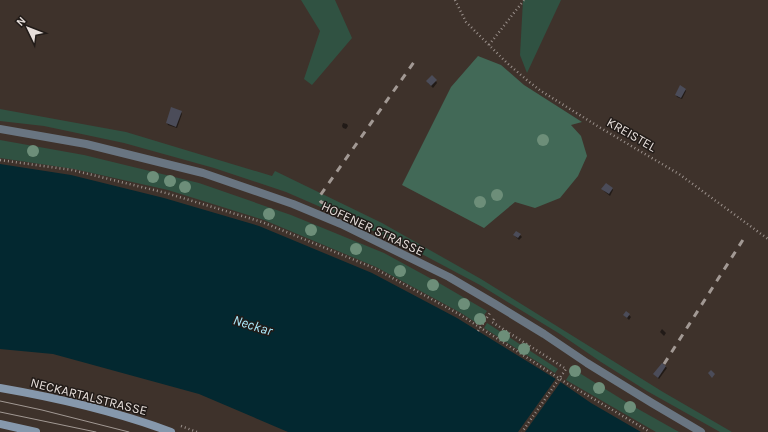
<svg xmlns="http://www.w3.org/2000/svg" width="768" height="432" viewBox="0 0 768 432" font-family="Karla,sans-serif">
  <rect width="100%" height="100%" fill="#3e322b"/>
  <!-- green -->
  <g fill="#305242">
    <polygon points="301,0 335,0 352,38 312,85 304,79 320,31"/>
    <polygon points="523,0 561,0 527,73 520,55"/>
    <polygon points="0,109 126,132 272,176 275,171 382,223 481,279 663,392 732,432 720,432 647,391 601,362 560,334 480,285 418,252 339,215 286,192 214,168 124,143 44,126 0,121"/>
    <polygon points="0,140 84,155 199,183 291,215 384,253 439,283 487,311 478,324 461,313 376,267 264,220 168,190 74,169 0,158"/>
    <polygon points="487,323 558,369 555,373 484,328"/>
    <polygon points="573,369 631,405 679,432 656,432 566,380"/>
  </g>
  <!-- forest -->
  <polygon fill="#426957" points="478,56 501,65 524,85 582,122 571,125 581,136 587,156 578,176 560,198 535,208 515,202 484,228 402,185 451,87"/>
  <!-- water -->
  <polygon fill="#032830" points="0,164 71,175 164,198 259,226 372,273 457,318 559,381 591,403 641,432 288,432 199,394 53,354 0,349"/>
  <!-- pier -->
  <polygon fill="#3e322b" points="557,377 562,380 525,432 518,432"/>
  <!-- shadow -->
  <g fill="#0007">
    <polygon points="436,81 437,83 433,88 428,83"/>
    <polygon points="685,89 686,91 682,99 677,97 676,95"/>
    <polygon points="181,112 182,114 177,128 168,125 167,123"/>
    <polygon points="343,123 347,124 348,126 346,129 343,128 342,126"/>
    <polygon points="612,188 613,190 610,196 604,191 603,189"/>
    <polygon points="517,232 522,237 519,240 514,235"/>
    <polygon points="626,312 631,317 629,320 624,315"/>
    <polygon points="662,329 666,333 664,336 660,332"/>
    <polygon points="665,366 667,368 659,379 654,374"/>
  </g>
  <!-- building -->
  <g fill="#4b4c59">
    <polygon points="432,75 437,80 431,86 426,81"/>
    <polygon points="680,85 686,89 681,98 675,95"/>
    <polygon points="171,107 182,111 176,127 166,123"/>
    <polygon points="606,183 613,188 609,194 601,189"/>
    <polygon points="516,231 521,234 518,238 513,235"/>
    <polygon points="626,311 630,314 627,318 623,315"/>
    <polygon points="662,363 666,366 658,378 653,374"/>
    <polygon points="711,370 715,374 712,378 708,373"/>
  </g>
  <g fill="none" stroke-linecap="round" stroke-linejoin="round">
    <!-- path -->
    <g stroke="#9a908b" stroke-width="2.5" stroke-dasharray="1 3" stroke-linecap="butt">
      <polyline points="455,0 466,22 507,63 528,81 541,91 599,127 679,174 768,239"/>
      <polyline points="489,45 524,0"/>
      <polyline points="0,160 72,170 166,193 262,222 374,268 459,314 568,384 650,432"/>
      <polyline points="478,331 490,313"/>
      <polyline points="181,426 197,432"/>
    </g>
    <!-- street -->
    <polyline stroke="#697581" stroke-width="8" points="0,129 86,144 203,173 293,204 341,224 449,277 495,304 544,334 587,363 652,403 701,432"/>
    <!-- secondary -->
    <g stroke="#8698ac" stroke-width="8">
      <path d="M0,388C58,398 115,411 171,432"/>
      <polyline points="0,424 36,432"/>
    </g>
    <!-- tram -->
    <g stroke="#a29994" stroke-width="1">
      <polyline points="0,401 42,410 129,432"/>
      <polyline points="0,412 96,432"/>
    </g>
    <!-- rail -->
    <g stroke="#a29994" stroke-width="3" stroke-dasharray="7 7" stroke-linecap="butt">
      <polyline points="326,204 321,202 319,199 319,197 414,62"/>
      <polyline points="664,364 746,235"/>
    </g>
    <!-- path-bridge -->
    <polyline stroke="#9a908b" stroke-width="2.5" stroke-dasharray="1 3" stroke-linecap="butt" points="494,319 492,322 566,369 522,432"/>
  </g>
  <!-- trees -->
  <g fill="#6d8e79">
    <circle cx="543" cy="140" r="6"/>
    <circle cx="33" cy="151" r="6"/>
    <circle cx="153" cy="177" r="6"/>
    <circle cx="170" cy="181" r="6"/>
    <circle cx="185" cy="187" r="6"/>
    <circle cx="497" cy="195" r="6"/>
    <circle cx="480" cy="202" r="6"/>
    <circle cx="269" cy="214" r="6"/>
    <circle cx="311" cy="230" r="6"/>
    <circle cx="356" cy="249" r="6"/>
    <circle cx="400" cy="271" r="6"/>
    <circle cx="433" cy="285" r="6"/>
    <circle cx="464" cy="304" r="6"/>
    <circle cx="480" cy="319" r="6"/>
    <circle cx="504" cy="336" r="6"/>
    <circle cx="524" cy="349" r="6"/>
    <circle cx="575" cy="371" r="6"/>
    <circle cx="599" cy="388" r="6"/>
    <circle cx="630" cy="407" r="6"/>
  </g>
  <g text-anchor="middle" stroke-width="3" stroke-linejoin="round" paint-order="stroke">
    <!-- street labels -->
    <g font-size="13" fill="#e6deda" stroke="#211b18">
      <text transform="translate(632 134) rotate(30)" y="5">KREISTEL</text>
      <text transform="translate(373 228) rotate(25)" y="5">HOFENER STRASSE</text>
      <text transform="translate(89 396) rotate(14)" y="5">NECKARTALSTRASSE</text>
    </g>
    <!-- water labels -->
    <g font-size="14" font-style="italic" fill="#a9e7f8" stroke="#211b18">
      <text transform="translate(253 325) rotate(17)" y="5">Neckar</text>
    </g>
  </g>
  <!-- north arrow -->
  <g transform="translate(28 28) rotate(313)" stroke="#211b18" stroke-width="3" paint-order="stroke">
  <path d="M0-3L7 15L0 10L-7 15Z" fill="#e6deda"/>
  <text y="-6" font-size="11" font-weight="bold" text-anchor="middle" fill="#e6deda">N</text>
  </g>
</svg>
